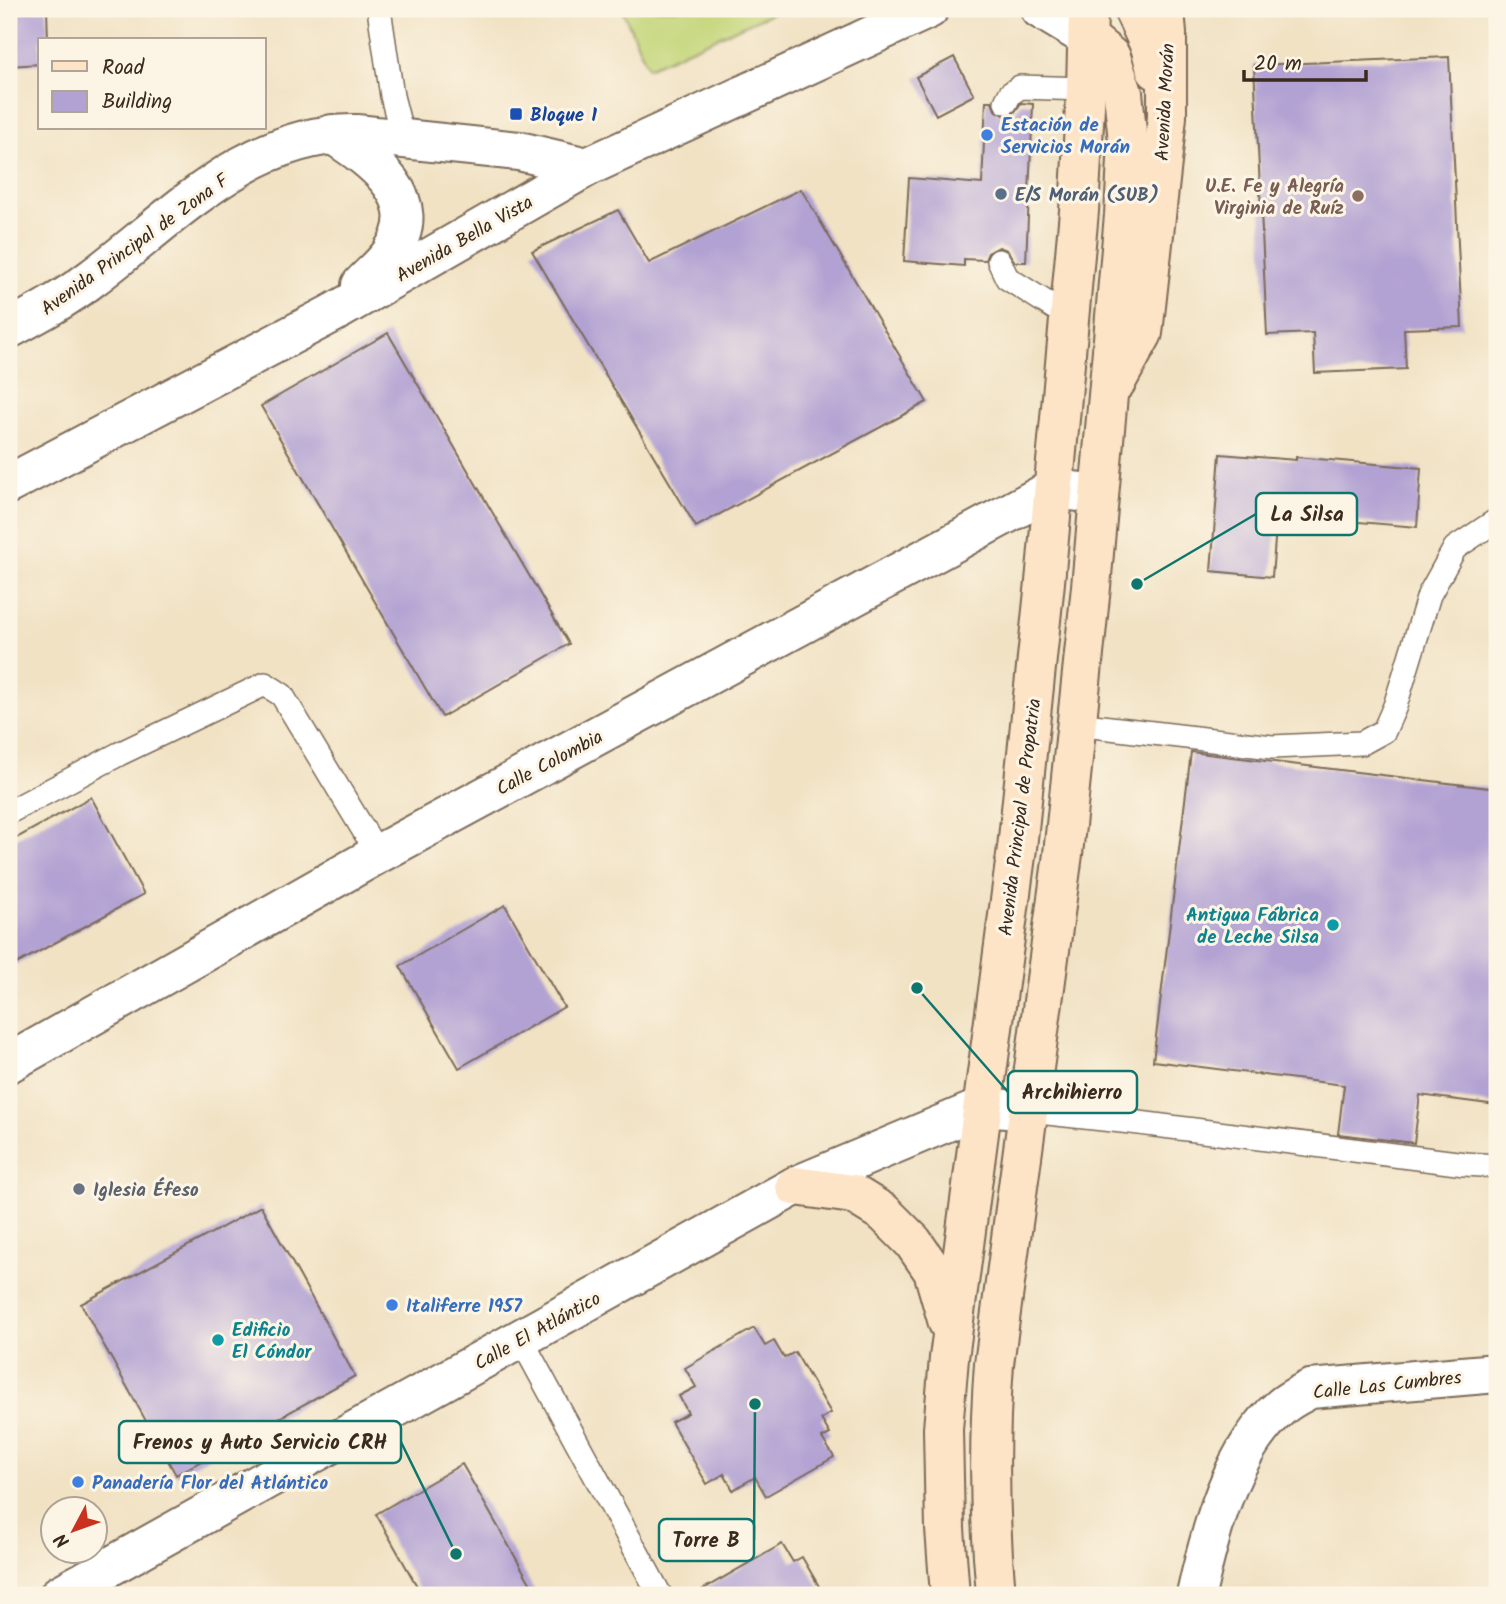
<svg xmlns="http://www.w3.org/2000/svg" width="1506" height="1604" viewBox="0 0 1506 1604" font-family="Kalam,sans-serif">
  <rect width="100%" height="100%" fill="#fcf5e5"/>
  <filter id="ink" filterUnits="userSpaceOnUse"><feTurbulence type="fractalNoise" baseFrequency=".0143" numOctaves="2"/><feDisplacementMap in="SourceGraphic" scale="14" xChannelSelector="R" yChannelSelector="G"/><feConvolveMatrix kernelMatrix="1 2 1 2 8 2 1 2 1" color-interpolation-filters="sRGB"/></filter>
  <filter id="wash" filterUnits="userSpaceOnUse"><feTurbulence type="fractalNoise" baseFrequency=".00686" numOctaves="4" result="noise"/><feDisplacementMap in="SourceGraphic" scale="28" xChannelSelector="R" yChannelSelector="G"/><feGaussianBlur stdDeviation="1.57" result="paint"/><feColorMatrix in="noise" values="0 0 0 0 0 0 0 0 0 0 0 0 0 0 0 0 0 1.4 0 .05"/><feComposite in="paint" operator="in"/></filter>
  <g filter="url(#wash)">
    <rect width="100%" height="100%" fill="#f1e2c4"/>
    <!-- green -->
    <polygon fill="#c3d578" stroke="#7f804b" stroke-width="2" points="622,9 781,9 648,68"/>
    <g id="blocks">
      <!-- building -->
      <g fill="#b2a2d3">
        <polygon points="9,9 47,9 48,40 40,40 40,64 9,66"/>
        <polygon points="954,57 974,95 936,115 916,77"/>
        <polygon points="1449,57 1462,327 1404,329 1406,369 1315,373 1313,333 1267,335 1254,65"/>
        <polygon points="986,101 992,101 995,110 1006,116 1014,113 1021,103 1033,104 1026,262 1015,262 1007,250 999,247 988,253 985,260 964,259 964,266 904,261 909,178 982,184"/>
        <polygon points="801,189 927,402 696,527 532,251 618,210 649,263"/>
        <polygon points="388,333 569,644 442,717 261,406"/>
        <polygon points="1220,454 1296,460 1296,457 1421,468 1417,527 1277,515 1272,577 1211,571"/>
        <polygon points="1191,752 1497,789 1497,1105 1420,1095 1414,1143 1338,1134 1344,1085 1153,1061"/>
        <polygon points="91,797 144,894 9,968 9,842"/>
        <polygon points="505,905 564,1007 459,1068 400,966"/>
        <polygon points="261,1206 355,1376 176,1475 81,1304"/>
        <polygon points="754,1328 765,1346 774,1341 784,1358 795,1352 831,1413 821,1419 830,1434 822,1438 834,1457 766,1496 755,1477 733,1490 724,1474 707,1484 671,1422 688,1413 679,1396 696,1387 685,1368"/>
        <polygon points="462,1464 537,1595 422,1595 376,1514"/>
        <polygon points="782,1544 793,1562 802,1557 824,1595 693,1595"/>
      </g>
    </g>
  </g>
  <g filter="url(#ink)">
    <use href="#blocks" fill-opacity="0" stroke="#7b6a58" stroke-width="2"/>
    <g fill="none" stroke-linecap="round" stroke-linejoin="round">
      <!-- service casing -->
      <g stroke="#7b6a58" stroke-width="26">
        <g id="service">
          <polyline points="379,9 392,96 403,139"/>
          <polyline points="1006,102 1010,94 1020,87 1086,89"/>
          <polyline points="999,261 1007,278 1069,317"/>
          <polyline points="1076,724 1272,747 1362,743 1384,731 1395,706 1429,595 1455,548 1497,520"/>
          <polyline points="9,812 119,754 265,684 282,695 378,854"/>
          <polyline points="1029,1111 1131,1122 1465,1164 1497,1166"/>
          <polyline points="521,1339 660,1595"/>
        </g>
      </g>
      <!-- minor casing -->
      <g stroke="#7b6a58" stroke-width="42">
        <g id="minor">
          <polyline points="1040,9 1088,38"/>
          <path d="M332,134C372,160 429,199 391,253C383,265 370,275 361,285"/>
          <path d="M9,329C37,314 65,299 91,279C171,220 248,132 356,134L519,151L587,167"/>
          <polyline points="9,484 335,312 587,167 929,9"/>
          <polyline points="9,1063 378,854 1053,489 1099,494"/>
          <polyline points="59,1595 795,1186 983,1107 1029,1111"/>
          <path d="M1196,1595C1210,1532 1231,1449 1282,1406C1290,1399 1301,1394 1310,1389L1497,1373"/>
        </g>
      </g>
      <!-- secondary casing -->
      <g stroke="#7b6a58" stroke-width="42">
        <g id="secondary">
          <polyline points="1133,9 1150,46 1156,70"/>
          <polyline points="1116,382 1143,333 1167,117 1167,34 1165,9"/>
          <polyline points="795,1186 853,1194 884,1213 913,1242 933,1271 948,1323"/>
          <polyline points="950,1595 945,1529 943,1429 949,1358 1017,848 1045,582 1079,211 1086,89 1088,9"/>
          <path d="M996,1595C989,1518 988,1442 994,1364L1063,854L1091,587L1124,215L1128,141L1123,93L1111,57L1088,38"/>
        </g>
      </g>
      <!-- service -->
      <use href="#service" stroke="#fff" stroke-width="23"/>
      <!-- minor -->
      <use href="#minor" stroke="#fff" stroke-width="38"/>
      <!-- secondary -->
      <use href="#secondary" stroke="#fee4c6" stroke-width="38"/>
    </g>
  </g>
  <!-- markers -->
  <rect fill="#1a4fb4" stroke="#fcf5e5" stroke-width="2.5" x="509" y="107" width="14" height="14" rx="3.5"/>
  <g fill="#3f7fe0" stroke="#fcf5e5" stroke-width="2.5">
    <circle cx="987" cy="135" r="7"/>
    <circle cx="392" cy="1305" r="7"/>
    <circle cx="78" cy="1482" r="7"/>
  </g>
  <circle fill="#5c6f8a" stroke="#fcf5e5" stroke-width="2.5" cx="1001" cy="194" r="7"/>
  <circle fill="#8d6e63" stroke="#fcf5e5" stroke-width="2.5" cx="1358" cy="196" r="7"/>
  <g fill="#0f9aa8" stroke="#fcf5e5" stroke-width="2.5">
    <circle cx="1333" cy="925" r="7"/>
    <circle cx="218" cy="1340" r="7"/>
  </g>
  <circle fill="#6b7280" stroke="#fcf5e5" stroke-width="2.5" cx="79" cy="1189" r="7"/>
  <g text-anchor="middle" stroke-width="6" stroke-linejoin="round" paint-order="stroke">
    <!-- street labels -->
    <g font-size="19" fill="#3b2a1e" stroke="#fcf5e5">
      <text transform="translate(1164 102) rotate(-87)" y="7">Avenida Morán</text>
      <text transform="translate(464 238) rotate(-30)" y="7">Avenida Bella Vista</text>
      <text transform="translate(134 244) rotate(-36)" y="7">Avenida Principal de Zona F</text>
      <text transform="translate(549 762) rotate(-28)" y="7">Calle Colombia</text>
      <text transform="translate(1019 817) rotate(-83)" y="7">Avenida Principal de Propatria</text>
      <text transform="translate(537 1330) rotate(-29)" y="7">Calle El Atlántico</text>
      <text transform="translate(1387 1384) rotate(-6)" y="7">Calle Las Cumbres</text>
    </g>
    <!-- transit labels -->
    <g font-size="19" font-weight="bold" fill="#164399" stroke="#fcf5e5" text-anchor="start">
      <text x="530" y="121">Bloque 1</text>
    </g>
    <!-- shop labels -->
    <g font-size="19" font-weight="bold" fill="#366cbe" stroke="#fcf5e5" text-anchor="start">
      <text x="1001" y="131">Estación de<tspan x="1001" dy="22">Servicios Morán</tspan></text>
      <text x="406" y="1312">Italiferre 1957</text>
      <text x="92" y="1489">Panadería Flor del Atlántico</text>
    </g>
    <!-- education labels -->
    <g font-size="19" font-weight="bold" fill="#785e54" stroke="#fcf5e5" text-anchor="end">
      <text x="1344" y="192">U.E. Fe y Alegría<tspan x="1344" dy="22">Virginia de Ruíz</tspan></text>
    </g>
    <!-- service labels -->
    <g font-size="19" font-weight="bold" fill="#4e5e75" stroke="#fcf5e5" text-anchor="start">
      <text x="1015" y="201">E/S Morán (SUB)</text>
    </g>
    <!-- culture labels -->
    <g font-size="19" font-weight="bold" fill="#0d838f" stroke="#fcf5e5" text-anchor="end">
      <text x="1319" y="921">Antigua Fábrica<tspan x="1319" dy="22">de Leche Silsa</tspan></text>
      <text x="232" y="1336" text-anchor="start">Edificio<tspan x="232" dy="22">El Cóndor</tspan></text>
    </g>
    <!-- worship labels -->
    <g font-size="19" font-weight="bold" fill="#5b616d" stroke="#fcf5e5" text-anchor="start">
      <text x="93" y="1196">Iglesia Éfeso</text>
    </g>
  </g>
  <!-- callouts -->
  <path fill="none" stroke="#0f766e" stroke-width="2.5" d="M1137 584L1256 514M917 988L1008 1092M456 1554L401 1442M755 1404L754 1540"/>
  <g fill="#0f766e" stroke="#fcf5e5" stroke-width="2.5">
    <circle cx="1137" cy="584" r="7"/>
    <circle cx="917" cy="988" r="7"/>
    <circle cx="456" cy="1554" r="7"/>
    <circle cx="755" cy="1404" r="7"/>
  </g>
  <g fill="#fcf5e5" stroke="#0f766e" stroke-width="2.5">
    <rect x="1256" y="493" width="101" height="42" rx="7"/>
    <rect x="1008" y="1071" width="129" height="42" rx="7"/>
    <rect x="119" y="1421" width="282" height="42" rx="7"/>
    <rect x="659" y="1519" width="95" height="42" rx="7"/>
  </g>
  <g font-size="21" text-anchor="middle" font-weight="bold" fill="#3b2a1e">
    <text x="1307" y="521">La Silsa</text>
    <text x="1072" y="1099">Archihierro</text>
    <text x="260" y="1449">Frenos y Auto Servicio CRH</text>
    <text x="706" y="1547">Torre B</text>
  </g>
  <!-- margin -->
  <rect width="1506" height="1604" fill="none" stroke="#fcf5e5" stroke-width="35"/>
  <!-- legend -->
  <rect x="38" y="38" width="228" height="91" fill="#fcf5e5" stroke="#afa495" stroke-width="2"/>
  <rect x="52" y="61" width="35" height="10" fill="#fee4c6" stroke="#afa495" stroke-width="2"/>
  <text x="102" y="74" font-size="21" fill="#3b2a1e">Road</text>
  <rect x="52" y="91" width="35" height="21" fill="#b2a2d3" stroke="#afa495" stroke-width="2"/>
  <text x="102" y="108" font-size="21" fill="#3b2a1e">Building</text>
  <!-- north arrow -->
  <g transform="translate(74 1530) rotate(229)"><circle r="33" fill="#fcf5e5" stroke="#afa495" stroke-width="2"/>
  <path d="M0-5L12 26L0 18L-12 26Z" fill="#c8321e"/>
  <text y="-10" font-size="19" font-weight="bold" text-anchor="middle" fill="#3b2a1e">N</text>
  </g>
  <!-- scale -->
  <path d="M1244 70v10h122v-10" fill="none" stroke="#3b2a1e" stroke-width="3.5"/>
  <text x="1254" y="70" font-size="21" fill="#3b2a1e" stroke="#fcf5e5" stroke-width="5" paint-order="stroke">20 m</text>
</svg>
